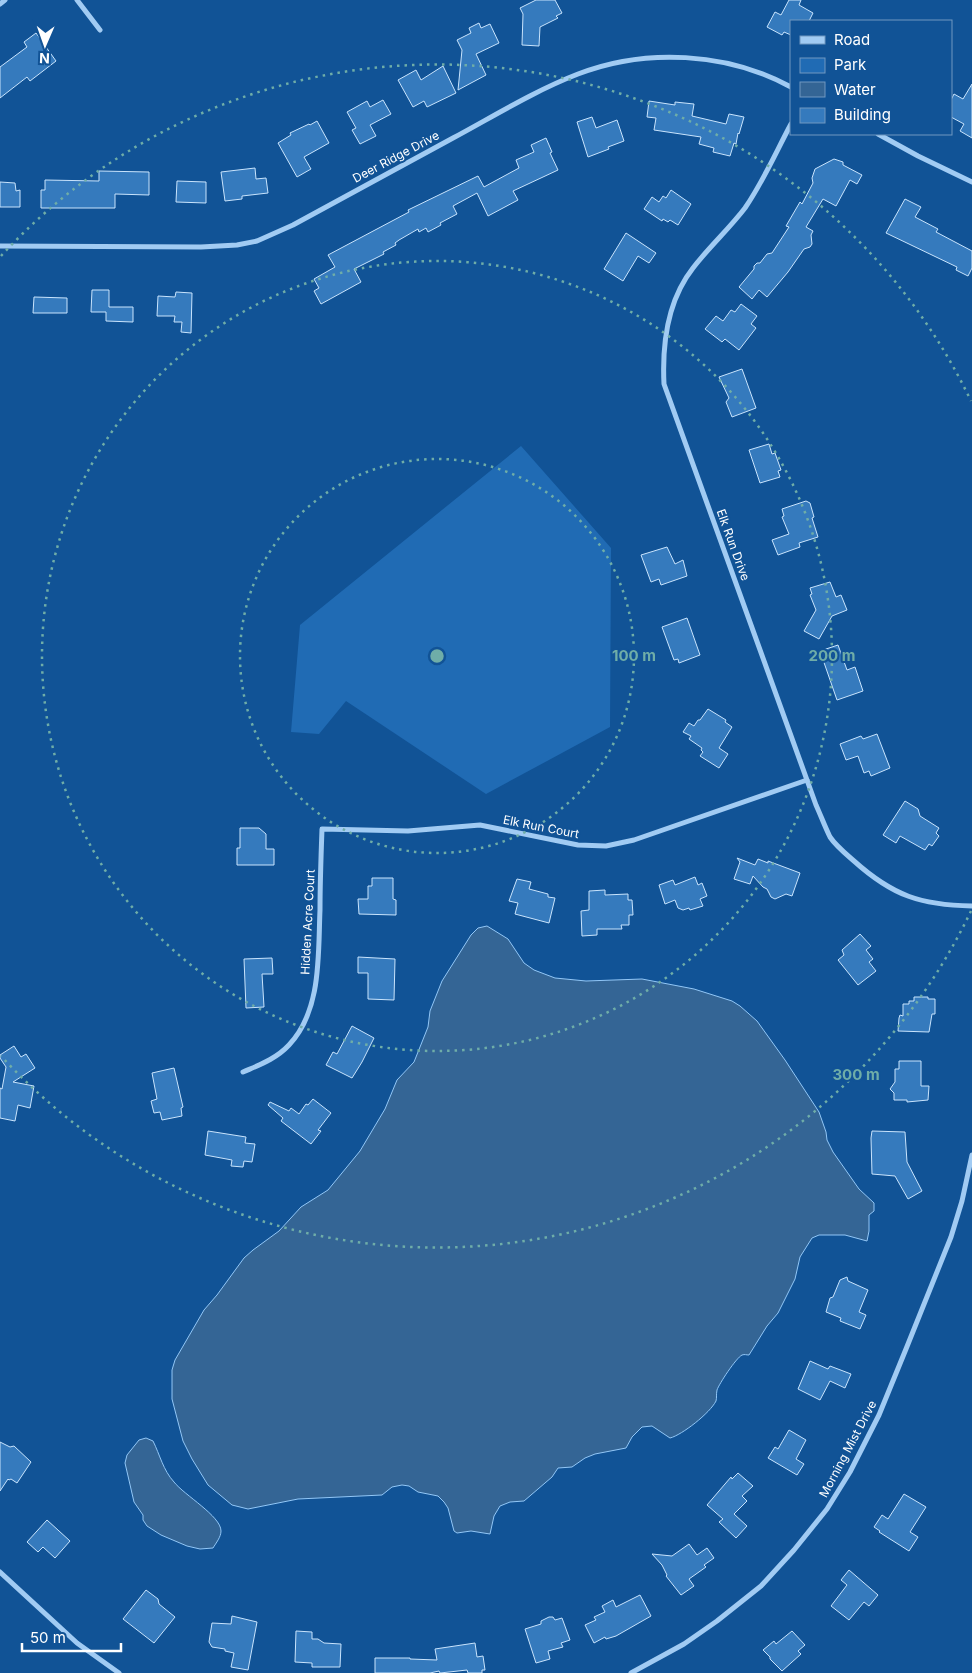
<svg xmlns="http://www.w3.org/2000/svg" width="972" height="1673" viewBox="0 0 972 1673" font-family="Inter,sans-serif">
  <rect width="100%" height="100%" fill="#115396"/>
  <!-- green -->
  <polygon fill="#206bb4" points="521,446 611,548 610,727 486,794 346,701 319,734 291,732 300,625"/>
  <!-- water -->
  <g fill="#346595" stroke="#92c7f7">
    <path d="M487,926L508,939L524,963L534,970L555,978L586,981L642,979L694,989L732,1001L740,1006L757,1021L785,1060L819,1112L826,1132L827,1140L833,1152L859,1189L874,1203V1211L869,1215V1231L867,1241L845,1235H819L812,1238L800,1257L795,1279L778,1313L767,1326L749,1355C746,1355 745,1354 742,1355C736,1358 719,1384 717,1390C716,1395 717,1397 716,1401C710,1413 682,1435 670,1438L652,1426L642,1427L632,1437L626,1448L595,1454L585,1458L572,1467L558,1468L552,1477L524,1501L510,1502L500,1506L494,1516L490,1534L471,1531L457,1533L454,1531L448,1508L444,1502L438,1496L418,1492L409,1486L402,1485L392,1487L382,1495L298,1499L248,1509L232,1505L208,1485L192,1459L183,1441L172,1399V1370L175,1360L204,1310L217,1295L244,1258L253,1250L279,1231L301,1207L328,1190L360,1151L385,1109L397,1080L414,1062L428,1027L430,1011L442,981L471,935L478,928Z"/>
    <path d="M146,1438L153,1441C160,1455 163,1470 174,1482C184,1495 221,1516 221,1531C221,1537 216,1543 213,1548L200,1549L187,1546L161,1535L147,1526L143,1520V1515L134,1502L125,1463L127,1455L139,1440Z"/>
  </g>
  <!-- building -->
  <g fill="#357abd" stroke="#c9e4fd">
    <polygon points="536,0 555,0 562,13 556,16 558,18 540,27 539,46 522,45 523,14 520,8"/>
    <polygon points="789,0 801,0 799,5 813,13 809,21 791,21 791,35 784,32 782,35 767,27 775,12 781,15"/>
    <polygon points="479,23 481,28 490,24 499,43 476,54 486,75 458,90 462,50 457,40 471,33 469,28"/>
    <polygon points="36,33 56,61 30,81 27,77 0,98 0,67 27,47 24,42"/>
    <polygon points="443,66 456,93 427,107 424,101 413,107 398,80 416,70 421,80"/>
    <polygon points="972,84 972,138 960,131 964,124 951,117 951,100 954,94 963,99"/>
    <polygon points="383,100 391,114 370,125 376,136 360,144 352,130 356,128 347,112 367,101 370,107"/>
    <polygon points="649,101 675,105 675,102 694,104 692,116 726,124 729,114 744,117 739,134 738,133 736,144 734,143 730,156 713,152 714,148 699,144 701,137 654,130 656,118 647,117"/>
    <polygon points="592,117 596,128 617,120 624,141 608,147 609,149 588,157 577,122"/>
    <polygon points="317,121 329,143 304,157 311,169 297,177 278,143 291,135 290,133 309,124 310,125"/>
    <polygon points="546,138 552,152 550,153 558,170 513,191 518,200 488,216 477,193 453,206 457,214 440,223 441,225 428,232 426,228 419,232 418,229 399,240 395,243 396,245 383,252 384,254 354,269 361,282 321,304 314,291 319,288 314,279 335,267 328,255 409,212 408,210 478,176 484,187 519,168 516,160 534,152 531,145"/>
    <polygon points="834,159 843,162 843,165 862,175 857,184 850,180 836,206 823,199 806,227 813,231 811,235 812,244 810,247 804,249 788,272 767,297 759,290 752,299 739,287 754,269 754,266 757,263 760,263 767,254 772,253 789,227 786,226 800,202 802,204 813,183 812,178 815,169"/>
    <polygon points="255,168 256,179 266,178 268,193 242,196 242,199 225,201 221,172"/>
    <polygon points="99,171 149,172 149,195 115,194 115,208 41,208 41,190 45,190 45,180 99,181"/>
    <polygon points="177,181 206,182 206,203 176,202"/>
    <polygon points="0,182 15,183 16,191 20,190 20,207 0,207"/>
    <polygon points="671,190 691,204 678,225 670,220 668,222 663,219 662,221 644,209 652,197 659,202 663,196 666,198"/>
    <polygon points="905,199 921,207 915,217 938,229 936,232 972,251 972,268 968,276 956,270 957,267 886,233"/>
    <polygon points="626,233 656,253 649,263 638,256 623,281 604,269"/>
    <polygon points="92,290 109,290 109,307 133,307 133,322 106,321 106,312 91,312"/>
    <polygon points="176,292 192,293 191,333 181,332 182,322 174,322 175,316 157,316 158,296 175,297"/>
    <polygon points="34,297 67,298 67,313 33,313"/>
    <polygon points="741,304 757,316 751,324 756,328 739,350 725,339 722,342 705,329 716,316 723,321 731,310 735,312"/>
    <polygon points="742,369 756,408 732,417 726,402 729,398 719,377"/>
    <polygon points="769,444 772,454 775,453 781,470 778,471 780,477 760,483 749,450"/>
    <polygon points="806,501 810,503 814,517 812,518 818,537 799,543 800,547 778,555 772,540 789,534 782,517 784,516 782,509"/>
    <polygon points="667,547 675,564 683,560 687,576 661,585 659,579 651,582 641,555"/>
    <polygon points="830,582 836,597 841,595 847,610 832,616 819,639 804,631 816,610 810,595 812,594 810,588"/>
    <polygon points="687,618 700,655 679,663 678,659 674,660 662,627"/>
    <polygon points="838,645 847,670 855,667 863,691 837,700 820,651"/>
    <polygon points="708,709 726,720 725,722 732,727 719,748 728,754 719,768 700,756 703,752 701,750 702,748 689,739 691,736 683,732 689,723 694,726 698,720 700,720"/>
    <polygon points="877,734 890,768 871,776 869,771 864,773 858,756 846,760 840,744 861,736 863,739"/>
    <polygon points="905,801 918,809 920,816 939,828 936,833 939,836 932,846 929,844 925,850 900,836 896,843 883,835"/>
    <polygon points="240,828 259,828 266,834 266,849 274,849 274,865 237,865 237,848 240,848"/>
    <polygon points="737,858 755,865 758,859 768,863 768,861 800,873 792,896 786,894 775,899 771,897 767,889 763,887 753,876 750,884 734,879 740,862"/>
    <polygon points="695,877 698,885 702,883 707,896 700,899 703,906 690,910 689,908 683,910 678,908 675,900 665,904 659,885 673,880 675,885"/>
    <polygon points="372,878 393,878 393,899 396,900 396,915 359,914 358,899 368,899 368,886 372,886"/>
    <polygon points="517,879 531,882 529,889 548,894 548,897 555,898 549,923 515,914 518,903 509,901"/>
    <polygon points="605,890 605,895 628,894 628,900 632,900 633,915 629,915 629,925 621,925 622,929 597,929 597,935 582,936 581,911 589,910 589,891"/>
    <polygon points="860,934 871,946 866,950 873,959 869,962 876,971 858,985 838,960 844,955 842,950"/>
    <polygon points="358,957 395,959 394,1000 368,999 368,973 358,973"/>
    <polygon points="272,958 273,974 262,974 264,1007 246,1008 244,959"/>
    <polygon points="914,997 928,997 928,999 935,999 935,1014 932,1014 929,1032 898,1031 899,1018 900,1015 903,1016 903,1004 909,1004 909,1001 914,1001"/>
    <polygon points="352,1026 374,1038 362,1062 352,1078 326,1065 333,1052 337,1054"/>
    <polygon points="14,1046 21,1057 26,1054 35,1068 13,1082 34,1086 30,1108 18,1105 15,1121 0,1118 0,1088 2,1089 6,1067 0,1058 0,1055"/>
    <polygon points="899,1061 921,1061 921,1086 929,1086 928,1100 907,1102 907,1100 894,1100 894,1093 890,1089 895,1082 895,1069 899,1069"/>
    <polygon points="174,1068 183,1107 181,1108 182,1116 162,1120 160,1112 154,1113 151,1101 157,1099 152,1073"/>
    <polygon points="313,1099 331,1113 318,1130 321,1131 311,1144 281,1121 283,1118 268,1105 270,1102 289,1111 291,1108 299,1114 306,1104 308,1105"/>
    <polygon points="208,1131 246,1137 245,1143 255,1144 252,1162 244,1161 243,1167 231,1166 232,1160 205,1155"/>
    <polygon points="872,1131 905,1132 907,1162 922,1191 908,1199 895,1176 872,1174 871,1138"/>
    <polygon points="847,1277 848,1281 868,1290 859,1312 866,1315 860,1329 840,1321 841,1318 826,1312 830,1298 833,1297 840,1280"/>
    <polygon points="810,1361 828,1369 830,1366 851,1374 845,1388 830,1381 820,1400 798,1389"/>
    <polygon points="789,1430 806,1440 796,1459 804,1464 797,1475 768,1458 775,1447 778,1449"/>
    <polygon points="0,1442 10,1447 14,1446 31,1462 17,1483 11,1479 9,1480 8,1479 0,1491"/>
    <polygon points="738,1473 753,1486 742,1496 747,1501 734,1514 747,1526 736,1538 719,1522 723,1519 707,1505 731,1477 732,1479"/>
    <polygon points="904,1494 926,1507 910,1532 918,1537 909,1551 879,1532 880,1531 874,1527 882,1515 888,1519"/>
    <polygon points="47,1520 70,1541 55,1558 43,1547 38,1552 27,1542"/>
    <polygon points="689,1544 697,1555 707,1548 714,1558 704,1565 706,1567 689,1579 694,1586 681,1595 666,1576 667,1575 662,1565 652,1554 672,1556"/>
    <polygon points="849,1570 878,1595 869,1606 864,1602 849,1620 831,1606 847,1585 841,1580"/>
    <polygon points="146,1590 158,1599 159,1604 175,1617 154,1643 123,1619"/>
    <polygon points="640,1595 651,1616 616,1636 606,1639 605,1637 594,1643 585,1625 596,1620 594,1617 605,1612 602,1606 613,1600 616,1607"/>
    <polygon points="232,1616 257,1622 248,1670 231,1667 234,1653 225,1651 225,1649 212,1647 209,1642 212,1623 231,1624"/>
    <polygon points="549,1617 553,1617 555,1620 562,1618 570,1640 561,1643 563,1647 548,1651 550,1659 536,1663 525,1629 541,1624 541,1621"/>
    <polygon points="296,1631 312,1632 312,1639 318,1639 324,1643 341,1644 340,1667 312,1667 312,1663 295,1662"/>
    <polygon points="792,1631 805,1645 798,1651 801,1654 782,1671 770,1659 770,1657 763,1650 774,1641 776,1644"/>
    <polygon points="475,1643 477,1657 483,1656 485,1670 482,1670 482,1673 468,1673 467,1670 440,1673 439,1671 430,1673 375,1673 375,1658 410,1658 410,1659 437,1660 435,1649"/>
  </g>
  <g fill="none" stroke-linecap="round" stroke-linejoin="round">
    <!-- minor -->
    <g stroke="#a1cbf3" stroke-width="5">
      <polyline points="77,0 100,30"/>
      <polyline points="0,4 5,0"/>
      <path d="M791,124C776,152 763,182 745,208C729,229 709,247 693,268C667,301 662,343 664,384L816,805C821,816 825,827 830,837C836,846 846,854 854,861C893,896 921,905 972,906"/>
      <polyline points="878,134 918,156 972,182"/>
      <path d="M0,246L201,247L237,245L257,241L293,225C346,196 399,167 453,138C494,116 534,91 578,74C645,48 727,52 791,87"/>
      <path d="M243,1072C259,1065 276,1059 289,1045C322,1010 318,954 320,910C320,883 321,856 322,829L408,831L480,825L578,845L606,846L634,840L807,780"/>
      <polyline points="0,1572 77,1643 119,1673"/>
      <polyline points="631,1673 684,1644 717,1621 761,1586 794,1550 827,1509 850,1472 879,1415 906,1349 951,1237 962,1201 972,1155"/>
    </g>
  </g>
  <!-- distance rings -->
  <g fill="none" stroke="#6fada8" stroke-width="2.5" stroke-dasharray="2.5 5">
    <circle cx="437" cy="656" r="197"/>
    <circle cx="437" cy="656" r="395"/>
    <path d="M971 911A592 592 0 0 1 1 1056M1 256A592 592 0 0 1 971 401"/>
  </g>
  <g text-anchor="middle" stroke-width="4" stroke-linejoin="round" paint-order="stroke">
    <!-- street labels -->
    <g font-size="12" fill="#fff" stroke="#115396">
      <text transform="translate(396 157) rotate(-28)" y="4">Deer Ridge Drive</text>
      <text transform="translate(733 545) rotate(70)" y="4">Elk Run Drive</text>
      <text transform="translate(541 827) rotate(11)" y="4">Elk Run Court</text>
      <text transform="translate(308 922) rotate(-87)" y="4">Hidden Acre Court</text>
      <text transform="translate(848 1449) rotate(-62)" y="4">Morning Mist Drive</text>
    </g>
  </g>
  <circle cx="437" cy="656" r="8" fill="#6fada8" stroke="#115396" stroke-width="2.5"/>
  <g font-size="15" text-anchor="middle" font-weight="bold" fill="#6fada8" stroke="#115396" stroke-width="4" stroke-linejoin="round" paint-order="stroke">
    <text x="634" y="661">100 m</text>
    <text x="832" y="661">200 m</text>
    <text x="856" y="1080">300 m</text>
  </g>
  <!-- legend -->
  <rect x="790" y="20" width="162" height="115" fill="#115396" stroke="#7098c0"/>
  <rect x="800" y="36" width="25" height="8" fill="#a1cbf3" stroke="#7098c0"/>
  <text x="834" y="45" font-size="15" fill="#ffffff">Road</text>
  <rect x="800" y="58" width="25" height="15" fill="#206bb4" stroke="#7098c0"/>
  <text x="834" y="70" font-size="15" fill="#ffffff">Park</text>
  <rect x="800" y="82" width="25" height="15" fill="#346595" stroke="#7098c0"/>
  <text x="834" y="95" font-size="15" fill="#ffffff">Water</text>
  <rect x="800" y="108" width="25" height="15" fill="#357abd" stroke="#7098c0"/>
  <text x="834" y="120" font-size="15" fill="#ffffff">Building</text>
  <!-- north arrow -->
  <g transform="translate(45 45) rotate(182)" stroke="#115396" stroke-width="4" paint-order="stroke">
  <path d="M0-4L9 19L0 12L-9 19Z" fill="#ffffff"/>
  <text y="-8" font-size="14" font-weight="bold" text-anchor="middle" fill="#ffffff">N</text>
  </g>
  <!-- scale -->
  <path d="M22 1643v8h99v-8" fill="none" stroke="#ffffff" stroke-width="2.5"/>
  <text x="30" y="1643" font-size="15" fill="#ffffff" stroke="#115396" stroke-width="4" paint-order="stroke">50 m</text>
</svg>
